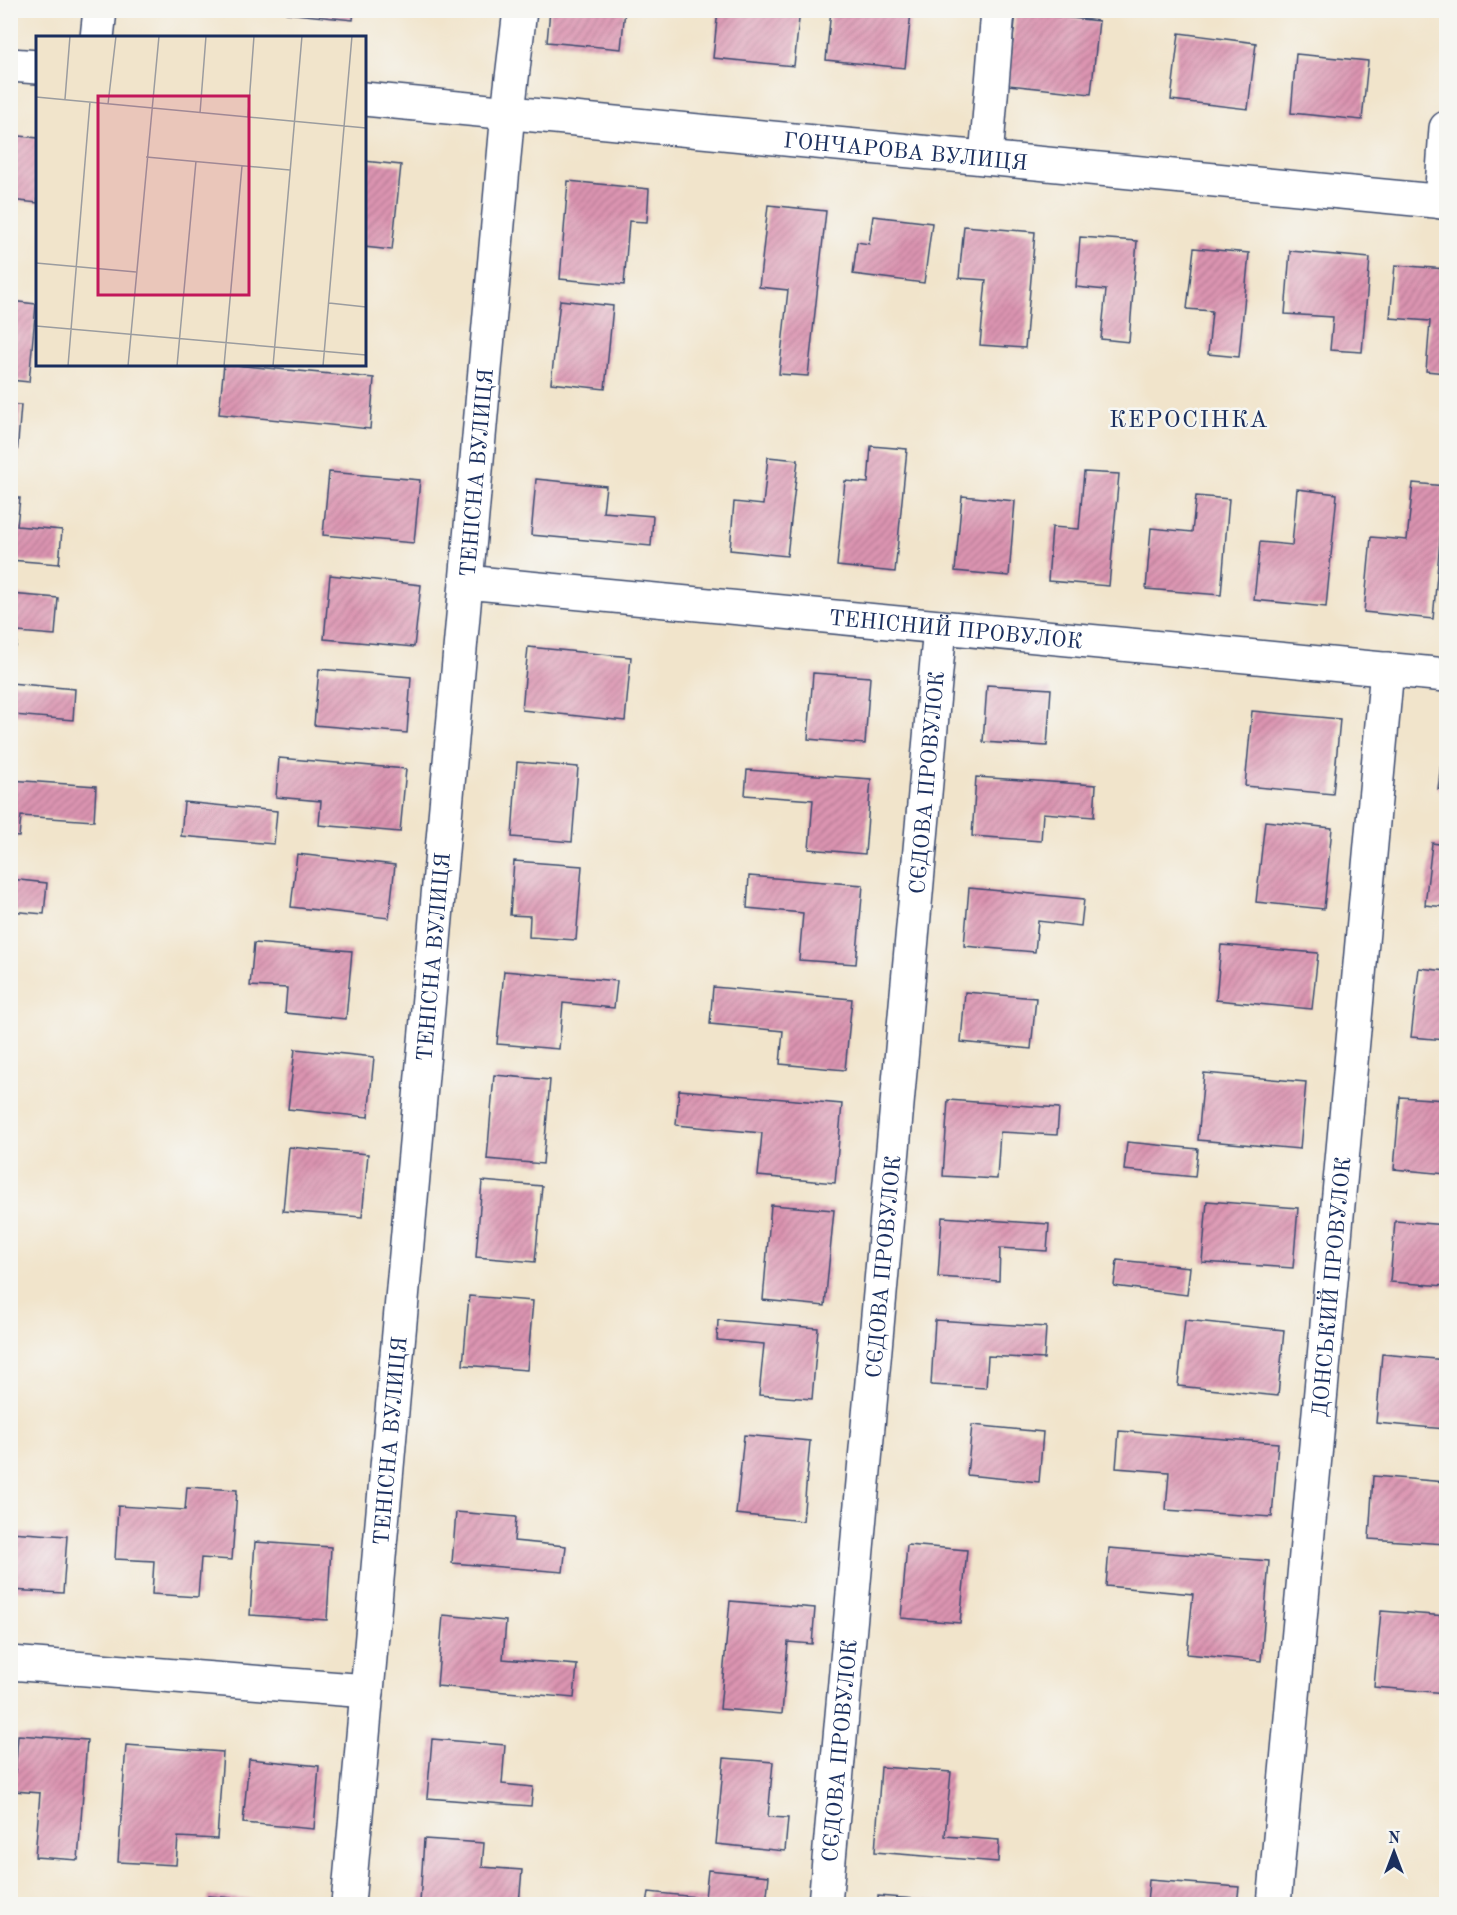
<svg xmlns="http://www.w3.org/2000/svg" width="1457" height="1915" viewBox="0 0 1457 1915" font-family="'Old Standard TT',serif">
  <defs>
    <pattern id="building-hatch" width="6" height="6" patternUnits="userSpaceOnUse" patternTransform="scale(1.5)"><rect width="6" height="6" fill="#dc94b1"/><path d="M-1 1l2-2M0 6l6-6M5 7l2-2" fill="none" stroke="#b27993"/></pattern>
  </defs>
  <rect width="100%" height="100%" fill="#f6f6f2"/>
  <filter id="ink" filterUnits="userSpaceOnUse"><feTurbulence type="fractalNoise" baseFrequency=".0167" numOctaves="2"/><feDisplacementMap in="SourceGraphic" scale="12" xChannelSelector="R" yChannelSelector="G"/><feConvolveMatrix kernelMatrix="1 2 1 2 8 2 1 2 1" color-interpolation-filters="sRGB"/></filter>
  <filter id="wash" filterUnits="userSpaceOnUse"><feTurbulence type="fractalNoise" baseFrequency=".008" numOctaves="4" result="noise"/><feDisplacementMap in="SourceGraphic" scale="24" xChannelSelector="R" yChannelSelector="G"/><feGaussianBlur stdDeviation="1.35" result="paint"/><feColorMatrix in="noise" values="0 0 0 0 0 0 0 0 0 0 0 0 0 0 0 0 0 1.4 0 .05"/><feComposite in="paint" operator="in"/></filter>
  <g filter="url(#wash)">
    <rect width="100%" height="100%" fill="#f1e4cb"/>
    <g id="blocks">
      <!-- building -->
      <g fill="url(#building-hatch)">
        <polygon points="286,10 354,10 353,20 286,13"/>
        <polygon points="550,10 625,10 621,49 547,42"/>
        <polygon points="718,10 800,10 794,66 713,58"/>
        <polygon points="831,10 911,12 905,68 826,60"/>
        <polygon points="1016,12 1099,21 1091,94 1008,85"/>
        <polygon points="1179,33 1256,43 1248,109 1171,100"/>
        <polygon points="1296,54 1368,61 1362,120 1291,113"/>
        <polygon points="10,135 38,138 38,203 10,200"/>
        <polygon points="364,161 401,165 392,250 364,247"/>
        <polygon points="568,181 649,189 647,222 629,221 624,285 560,279"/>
        <polygon points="768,205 826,211 808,376 779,374 788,290 759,287"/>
        <polygon points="873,216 932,223 924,283 853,274 857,242 869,244"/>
        <polygon points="964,226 1035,232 1025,348 980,345 986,280 959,278"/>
        <polygon points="1080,237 1137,241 1129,342 1101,339 1106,290 1076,287"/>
        <polygon points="1194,248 1249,253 1239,357 1208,354 1212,311 1187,309"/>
        <polygon points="1290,251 1370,258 1362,352 1330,350 1333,317 1285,314"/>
        <polygon points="1395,265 1446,269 1446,373 1426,371 1430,321 1390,318"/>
        <polygon points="560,300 613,306 605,389 551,383"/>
        <polygon points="10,301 36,304 29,382 10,380"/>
        <polygon points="224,364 374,378 370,429 219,414"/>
        <polygon points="10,405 21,405 16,467 10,467"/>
        <polygon points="871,446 907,449 895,572 837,566 845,481 868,483"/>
        <polygon points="768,457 798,460 787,556 730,550 734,502 763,505"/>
        <polygon points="329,472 420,480 414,543 323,535"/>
        <polygon points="1084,472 1119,474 1109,586 1048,581 1052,527 1079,529"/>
        <polygon points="536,479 606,486 603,512 653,516 651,546 531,535"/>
        <polygon points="1413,483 1445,486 1433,619 1364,612 1371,537 1407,540"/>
        <polygon points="1297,489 1337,494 1326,607 1254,600 1260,542 1292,545"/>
        <polygon points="962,496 1015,501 1009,576 955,571"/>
        <polygon points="1196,496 1229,499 1221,595 1146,589 1151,528 1192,532"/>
        <polygon points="10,498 20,498 17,526 62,530 59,564 10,560"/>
        <polygon points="330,575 421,585 414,647 324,639"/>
        <polygon points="10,594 58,598 55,635 18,632 16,647 10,647"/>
        <polygon points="528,647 631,657 625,721 522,710"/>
        <polygon points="319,669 411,677 407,733 314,725"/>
        <polygon points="813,673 870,677 865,744 808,739"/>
        <polygon points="10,683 75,689 73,720 14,715 10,735"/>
        <polygon points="987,685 1051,689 1047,746 983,742"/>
        <polygon points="1252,711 1340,719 1333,794 1245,786"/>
        <polygon points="1445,728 1446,728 1446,790 1438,789"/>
        <polygon points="279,758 406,769 400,832 319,825 321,801 276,797"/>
        <polygon points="517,762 578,767 572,842 512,837"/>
        <polygon points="747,770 871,779 865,854 809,849 813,800 745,795"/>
        <polygon points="976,777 1096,785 1094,817 1043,813 1041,841 972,836"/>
        <polygon points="10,780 96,786 94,821 21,816 19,837 10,836"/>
        <polygon points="184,802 277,811 274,844 181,836"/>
        <polygon points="1265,821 1332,828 1324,909 1256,902"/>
        <polygon points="1432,843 1446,845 1446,907 1425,905"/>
        <polygon points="297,854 395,865 389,918 291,907"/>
        <polygon points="514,861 582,866 576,940 529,937 530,916 510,915"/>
        <polygon points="749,876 863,885 856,964 799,960 803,913 747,908"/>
        <polygon points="10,879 47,883 44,914 10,911"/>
        <polygon points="969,888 1084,899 1081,926 1038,921 1035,952 964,946"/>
        <polygon points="254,943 352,951 346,1019 285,1013 287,988 250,986"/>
        <polygon points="1221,945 1318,953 1312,1009 1216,1000"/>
        <polygon points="1419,968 1446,971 1446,1040 1411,1037"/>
        <polygon points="504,971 617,981 614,1008 563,1003 559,1049 497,1044"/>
        <polygon points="713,987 852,999 845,1070 780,1064 783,1031 710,1024"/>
        <polygon points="965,992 1036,998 1031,1049 961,1042"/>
        <polygon points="295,1049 374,1057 368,1117 288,1109"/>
        <polygon points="1204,1073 1306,1082 1300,1149 1198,1140"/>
        <polygon points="494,1075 550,1080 543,1164 487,1159"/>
        <polygon points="679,1090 842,1104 835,1183 758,1176 762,1133 676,1125"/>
        <polygon points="1400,1097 1446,1100 1446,1174 1394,1169"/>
        <polygon points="948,1100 1059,1108 1057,1135 1000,1132 997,1179 943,1176"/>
        <polygon points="1127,1142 1198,1149 1195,1177 1124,1170"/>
        <polygon points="289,1147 368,1154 362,1217 283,1211"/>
        <polygon points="482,1181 542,1186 535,1262 476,1257"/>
        <polygon points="1207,1201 1298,1208 1293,1268 1202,1262"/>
        <polygon points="771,1205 834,1210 825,1306 763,1300"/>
        <polygon points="942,1217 1049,1224 1047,1251 1000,1248 999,1281 938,1277"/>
        <polygon points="1395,1221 1446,1225 1446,1286 1390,1282"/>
        <polygon points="1117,1260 1190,1267 1187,1295 1114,1286"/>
        <polygon points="469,1296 533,1301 527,1370 463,1365"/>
        <polygon points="718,1320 818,1328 812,1399 759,1395 764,1344 717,1340"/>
        <polygon points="935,1320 1046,1327 1044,1359 988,1356 986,1388 931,1385"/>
        <polygon points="1185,1320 1284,1330 1278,1396 1178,1386"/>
        <polygon points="1382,1354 1446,1360 1446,1429 1376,1423"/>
        <polygon points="972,1425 1043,1432 1039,1482 967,1475"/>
        <polygon points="1119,1431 1278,1443 1272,1517 1166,1510 1169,1472 1116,1468"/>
        <polygon points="744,1435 810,1441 803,1521 736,1514"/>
        <polygon points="1373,1476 1446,1482 1446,1544 1369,1539"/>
        <polygon points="187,1487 237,1490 232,1560 201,1558 198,1597 152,1594 154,1561 115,1559 118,1506 185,1510"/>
        <polygon points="456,1512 516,1517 514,1541 566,1546 563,1572 452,1563"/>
        <polygon points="10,1532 67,1536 63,1593 10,1590"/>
        <polygon points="255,1542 331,1547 327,1620 250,1615"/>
        <polygon points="907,1545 967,1550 960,1623 901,1618"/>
        <polygon points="1109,1548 1269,1561 1261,1661 1187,1654 1193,1594 1106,1586"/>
        <polygon points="730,1601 815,1608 812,1644 788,1642 782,1714 720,1709"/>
        <polygon points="1381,1611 1446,1616 1446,1693 1374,1687"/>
        <polygon points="443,1615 506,1621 503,1659 577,1665 574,1698 437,1686"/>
        <polygon points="18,1735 87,1740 78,1860 35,1857 40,1793 14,1791"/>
        <polygon points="432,1739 505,1745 502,1784 533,1787 531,1806 427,1798"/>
        <polygon points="126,1745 223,1752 217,1839 178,1837 176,1865 118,1862"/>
        <polygon points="724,1758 773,1762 768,1817 788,1818 785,1851 716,1844"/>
        <polygon points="249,1759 319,1766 314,1829 243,1823"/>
        <polygon points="881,1767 951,1772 945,1836 999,1840 998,1862 875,1852"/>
        <polygon points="424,1839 484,1843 482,1867 522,1870 519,1904 420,1903"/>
        <polygon points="708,1870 769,1876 766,1904 647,1904 649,1892 705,1898"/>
        <polygon points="1149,1880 1239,1887 1237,1904 1147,1904"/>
        <polygon points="208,1896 292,1903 292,1904 207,1904"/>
        <polygon points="878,1896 939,1901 938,1904 878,1904"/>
      </g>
    </g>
  </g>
  <g filter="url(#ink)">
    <use href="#blocks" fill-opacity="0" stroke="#3b4a6e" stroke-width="1.5"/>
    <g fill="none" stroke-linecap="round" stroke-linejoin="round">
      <!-- minor casing -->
      <g stroke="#3b4a6e" stroke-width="36">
        <g id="minor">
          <polyline points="97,38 100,10"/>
          <polyline points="10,65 38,67"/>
          <path id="s1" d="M364,99L1446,202"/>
          <polyline points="986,158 998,10"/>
          <polyline points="1441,202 1446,128"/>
          <path id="s2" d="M466,582L1446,675"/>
          <polyline points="10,1663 367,1691"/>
          <path id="s3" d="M348,1904L508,112L520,10"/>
          <path id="s4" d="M825,1904L940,627"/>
          <path id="s5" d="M1274,1904L1387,669"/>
        </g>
      </g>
      <!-- minor -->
      <use href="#minor" stroke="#fff" stroke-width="33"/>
    </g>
  </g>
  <g text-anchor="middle" stroke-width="5" stroke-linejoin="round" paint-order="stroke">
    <!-- street labels -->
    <g font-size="22" fill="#1b2f5e" stroke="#f6f6f2">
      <text dy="8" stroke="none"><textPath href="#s1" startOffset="544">ГОНЧАРОВА ВУЛИЦЯ</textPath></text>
      <text dy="8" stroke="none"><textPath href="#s3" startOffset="1437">ТЕНІСНА ВУЛИЦЯ</textPath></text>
      <text dy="8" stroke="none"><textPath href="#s2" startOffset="492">ТЕНІСНИЙ ПРОВУЛОК</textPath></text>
      <text dy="8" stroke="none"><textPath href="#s4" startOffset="1126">СЄДОВА ПРОВУЛОК</textPath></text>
      <text dy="8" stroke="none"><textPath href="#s3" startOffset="951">ТЕНІСНА ВУЛИЦЯ</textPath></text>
      <text dy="8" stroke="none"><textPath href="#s4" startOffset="640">СЄДОВА ПРОВУЛОК</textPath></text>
      <text dy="8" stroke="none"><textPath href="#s5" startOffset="620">ДОНСЬКИЙ ПРОВУЛОК</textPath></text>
      <text dy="8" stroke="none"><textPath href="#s3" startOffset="465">ТЕНІСНА ВУЛИЦЯ</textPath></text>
      <text dy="8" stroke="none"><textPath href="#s4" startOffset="154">СЄДОВА ПРОВУЛОК</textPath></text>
    </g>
    <!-- neighbourhood labels -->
    <g font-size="24" letter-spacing="1.5" fill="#1b2f5e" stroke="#f6f6f2">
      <text x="1189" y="427">КЕРОСІНКА</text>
    </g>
  </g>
  <!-- overview -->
  <g transform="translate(36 36)">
    <rect width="330" height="330" fill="#f1e4cb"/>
    <path fill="none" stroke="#9b9c9f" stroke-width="1.5" d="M0,61L330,92M29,63L34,0M72,68L80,0M164,77L170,0M212,81L218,0M110,121L254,134M0,227L100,236M293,267L330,271M0,290L330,319M32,330L54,66M92,330L123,0M141,330L160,125M188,330L206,130M237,330L266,0M287,330L316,0"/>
    <path fill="#c2185b" fill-opacity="0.15" stroke="#c2185b" stroke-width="3" d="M62,60H213V259H62Z"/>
    <rect width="330" height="330" fill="none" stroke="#1b2f5e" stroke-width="3"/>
  </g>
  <!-- margin -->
  <rect width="1457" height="1915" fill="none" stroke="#f6f6f2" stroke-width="36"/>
  <!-- north arrow -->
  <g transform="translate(1394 1852)" stroke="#f6f6f2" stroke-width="4.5" paint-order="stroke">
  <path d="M0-4.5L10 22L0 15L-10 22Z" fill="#1b2f5e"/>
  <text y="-9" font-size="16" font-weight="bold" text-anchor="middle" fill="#1b2f5e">N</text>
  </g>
</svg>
